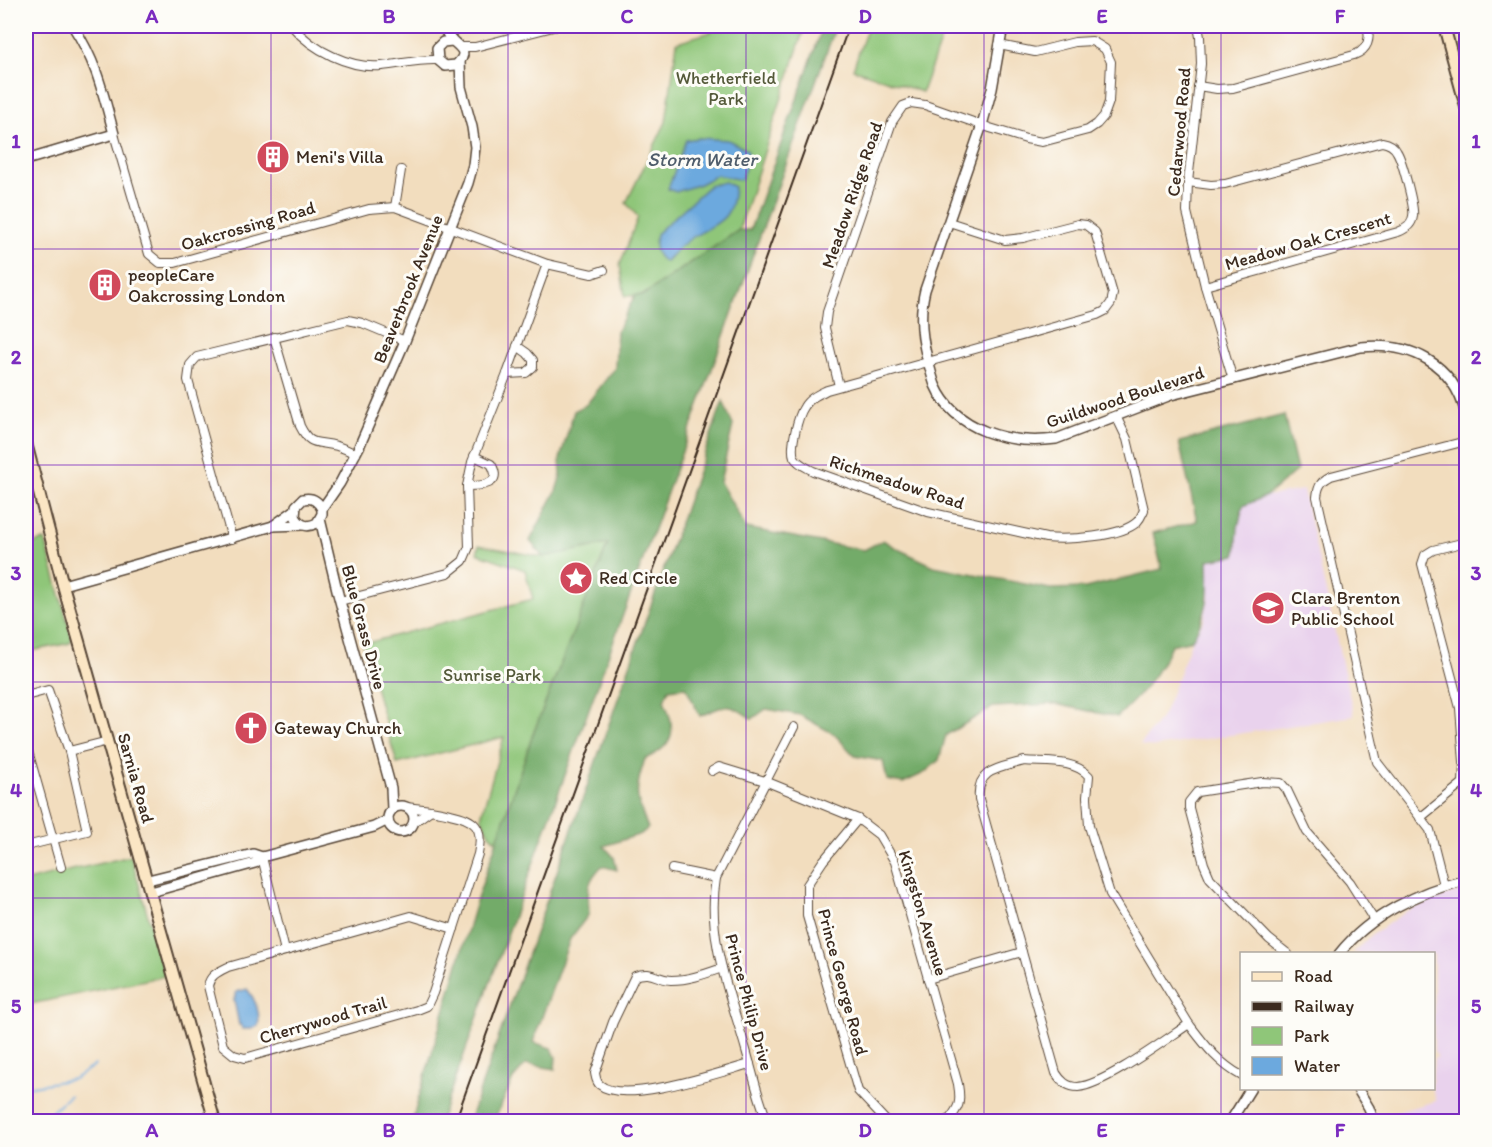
<svg xmlns="http://www.w3.org/2000/svg" width="1492" height="1147" viewBox="0 0 1492 1147" font-family="Itim,sans-serif">
  <rect width="100%" height="100%" fill="#fdfcf7"/>
  <filter id="ink" filterUnits="userSpaceOnUse"><feTurbulence type="fractalNoise" baseFrequency=".0167" numOctaves="2"/><feDisplacementMap in="SourceGraphic" scale="12" xChannelSelector="R" yChannelSelector="G"/><feConvolveMatrix kernelMatrix="1 2 1 2 8 2 1 2 1" color-interpolation-filters="sRGB"/></filter>
  <filter id="wash" filterUnits="userSpaceOnUse"><feTurbulence type="fractalNoise" baseFrequency=".008" numOctaves="4" result="noise"/><feDisplacementMap in="SourceGraphic" scale="24" xChannelSelector="R" yChannelSelector="G"/><feGaussianBlur stdDeviation="1.35" result="paint"/><feColorMatrix in="noise" values="0 0 0 0 0 0 0 0 0 0 0 0 0 0 0 0 0 1.4 0 .05"/><feComposite in="paint" operator="in"/></filter>
  <g filter="url(#wash)">
    <rect width="100%" height="100%" fill="#f2ddbe"/>
    <!-- built -->
    <g fill="#e9d2ed">
      <polygon points="1303,490 1354,716 1154,747 1140,745 1163,715 1192,640 1204,620 1209,597 1208,559 1235,555 1238,527 1243,506 1267,496"/>
      <polygon points="1466,890 1466,1121 1387,1121 1386,1115 1436,1101 1432,1089 1434,1058 1438,1057 1434,1052 1434,954 1353,953 1368,938 1405,912 1437,898"/>
    </g>
    <!-- green -->
    <g fill="#8fc679" stroke="#65784c" stroke-width="1.5">
      <polygon points="710,26 805,26 739,230 643,295 625,296 620,265 638,217 626,203 666,122 677,42 711,32"/>
      <polygon points="868,26 946,26 922,92 853,69"/>
      <polygon points="45,540 72,638 70,643 26,652 26,545"/>
      <polygon points="608,543 497,842 489,834 481,817 504,737 397,764 363,644 533,599 525,570 477,553 479,545 543,557"/>
      <polygon points="131,856 165,976 26,1005 26,881"/>
    </g>
    <!-- forest -->
    <g fill="#73ab69" stroke="#576a44" stroke-width="1.5">
      <polygon points="823,26 836,26 440,1121 412,1121 475,905 533,734 608,544 543,557 530,541 556,491 561,475 560,459 574,411 586,405 615,368 617,331 635,295 643,295 739,230 750,230"/>
      <path d="M723,401L733,425L720,482L746,528L864,550L883,540L900,550L934,566L1050,589L1085,588L1162,569L1153,533L1197,521L1179,442L1284,415L1297,470L1266,496L1243,506L1238,527L1236,555L1208,560C1209,595 1210,608 1192,640L1171,645C1158,675 1140,696 1117,717L1055,704L993,707L946,735L939,760L924,773L903,783L887,780L883,761L855,756L834,734L800,715L766,709L752,719C728,701 726,705 700,716L686,687L669,689L664,700C676,729 677,745 645,759C634,791 635,797 648,828L641,834L604,846L614,857L617,870L602,866C585,883 588,891 589,914L570,939L533,1042L551,1048L556,1057L555,1069L526,1064L513,1079L494,1121H469Z"/>
    </g>
    <!-- water -->
    <g fill="#6ca9de" stroke="#546a7e" stroke-width="1.5">
      <polygon points="699,138 728,140 747,150 749,156 741,180 717,175 700,184 676,192 668,189 686,140"/>
      <path d="M725,182L734,187C732,227 712,222 686,242C679,247 672,255 665,262C654,254 654,247 656,234L710,185Z"/>
      <path d="M247,989C255,999 261,1013 258,1026L251,1029H242L241,1025H239L234,1000L236,992Z"/>
    </g>
    <g fill="none" stroke-linecap="round" stroke-linejoin="round">
      <!-- stream -->
      <g stroke="#6ca9de" stroke-width="2">
        <polyline points="26,1087 74,1079 95,1065"/>
        <polyline points="46,1122 49,1114 70,1095"/>
      </g>
    </g>
  </g>
  <g filter="url(#ink)">
    <g fill="none" stroke-linecap="round" stroke-linejoin="round">
      <!-- minor casing -->
      <g stroke="#564536" stroke-width="10">
        <g id="minor">
          <path d="M292,26C312,50 350,69 382,66C401,64 419,59 438,60"/>
          <polyline points="1198,26 1200,37 1201,64 1188,182 1187,212 1205,286 1233,380"/>
          <polyline points="461,47 475,47 557,26"/>
          <path d="M1198,86L1217,89L1233,88L1354,55C1368,50 1371,39 1367,26"/>
          <polyline points="114,134 149,254 160,263 175,263 369,209 395,207 547,264 592,274 604,270"/>
          <path d="M1188,182L1211,185L1225,184L1382,142C1389,143 1394,146 1397,152C1402,160 1415,208 1413,216C1412,225 1406,229 1398,232L1205,286"/>
          <polyline points="395,207 401,170"/>
          <path d="M949,222L1005,240L1023,238L1078,224L1086,225L1095,232L1113,294L1111,303L1105,311L1097,315L827,390C819,394 809,398 804,407C798,416 790,447 794,457C798,464 806,467 813,471L928,512L1046,538C1068,540 1121,537 1137,522C1141,518 1142,514 1144,510L1127,439L1116,416"/>
          <path d="M274,337L300,426C311,448 317,440 337,446C343,448 350,451 356,454"/>
          <polyline points="507,374 526,373 533,367 533,360 527,353 517,346"/>
          <polyline points="839,386 825,328 827,312 892,122 903,106 911,103 925,105 990,128 1026,139 1042,142 1088,130 1097,124 1104,116 1109,102 1111,62 1105,49 1092,41 1075,42 1035,52 999,45"/>
          <path d="M467,486C481,486 504,485 491,464L474,456"/>
          <polyline points="232,539 188,380 190,365 197,357 348,320 362,323 405,341"/>
          <polyline points="340,601 448,573 463,561 469,547 467,486 472,462 507,374 547,264"/>
          <polyline points="26,696 48,690 69,751 87,831 26,846"/>
          <polyline points="26,744 61,867"/>
          <polyline points="69,751 108,741"/>
          <path d="M1024,761C1046,763 1074,759 1089,776L1087,797L1089,826L1110,894L1189,1024C1165,1040 1104,1085 1078,1087C1067,1087 1061,1081 1056,1073L979,799C976,768 1001,768 1024,761Z"/>
          <path d="M712,771L719,767L765,781L858,819L879,835L895,862L958,1084C961,1102 960,1107 947,1122"/>
          <path d="M406,807C421,809 435,810 450,814C475,819 484,827 478,854L433,993L427,1006L417,1010L245,1058L234,1055L223,1046L208,986C210,975 218,972 228,967L411,916L454,929"/>
          <polyline points="1420,818 1463,783 1464,762 1460,708 1422,564 1425,555 1433,550 1466,542"/>
          <polyline points="858,819 823,861 807,885 807,916 858,1091 887,1122"/>
          <polyline points="413,823 431,810"/>
          <polyline points="262,857 285,951"/>
          <polyline points="672,869 716,878"/>
          <path d="M1444,885L1430,830L1377,762L1317,497C1318,486 1321,481 1331,476L1466,441"/>
          <polyline points="1288,954 1269,939 1210,878 1204,864 1189,808 1189,802 1197,792 1262,782 1281,783 1287,790 1307,832 1350,882 1374,920"/>
          <path d="M722,968C705,974 689,980 671,980C656,979 652,970 635,976L613,1022L595,1073C596,1078 596,1082 600,1085C624,1105 721,1072 750,1064"/>
          <polyline points="928,979 1022,952"/>
          <path d="M1189,1024C1205,1045 1218,1063 1242,1076"/>
          <path d="M768,1122C758,1099 753,1074 746,1050C730,994 706,937 716,878L794,727"/>
        </g>
      </g>
      <!-- tertiary casing -->
      <g stroke="#564536" stroke-width="12">
        <g id="tertiary">
          <path d="M443,26C445,30 448,36 452,40C460,48 470,52 456,65L445,66L438,60L437,48L443,42L452,41"/>
          <path d="M1003,26L992,89L982,125L925,290C919,314 921,335 927,358C930,367 932,377 935,385C955,431 1010,445 1056,439L1171,395L1361,347C1411,342 1453,363 1466,414"/>
          <path d="M26,160L114,134C103,93 97,63 73,26"/>
          <path d="M322,509C318,501 313,497 303,499L296,506L295,516C300,526 307,528 317,523L322,514V509L340,483L359,447L405,341L468,183L473,165L475,147L472,127L461,87L460,61"/>
          <polyline points="320,519 338,594 391,788 392,809"/>
          <polyline points="273,526 294,511"/>
          <polyline points="63,585 273,526 302,525"/>
          <circle cx="401" cy="819" r="13"/>
          <polyline points="148,880 253,854 262,857"/>
          <polyline points="151,892 255,863 262,857 374,827 388,820"/>
          <path d="M1339,954C1370,915 1420,891 1466,880"/>
          <polyline points="1357,1088 1369,1108 1374,1122"/>
          <polyline points="1230,1122 1251,1088"/>
        </g>
      </g>
      <!-- secondary casing -->
      <g stroke="#564536" stroke-width="14">
        <g id="secondary">
          <polyline points="1444,26 1466,107"/>
          <polyline points="26,443 63,585 215,1122"/>
        </g>
      </g>
      <!-- minor -->
      <use href="#minor" stroke="#fff" stroke-width="8"/>
      <!-- tertiary -->
      <use href="#tertiary" stroke="#fff" stroke-width="9"/>
      <!-- secondary -->
      <use href="#secondary" stroke="#fbe6c4" stroke-width="10"/>
      <!-- rail -->
      <polyline stroke="#3b2a1e" stroke-width="2" points="455,1122 849,26"/>
    </g>
  </g>
  <!-- grid -->
  <path fill="none" stroke="#7b2cbf" stroke-width="1.5" stroke-opacity="0.55" d="M271,26V1122M508,26V1122M746,26V1122M984,26V1122M1221,26V1122M26,249H1466M26,465H1466M26,682H1466M26,898H1466"/>
  <!-- icons -->
  <defs>
    <g id="building-disc" transform="scale(1.725)"><circle r="9.5" fill="#d1495b" stroke="#fdfcf7"/><path d="M-4-6H4V6H1V3H-1V6H-4ZM-2.5-4.3h1.7v1.8h-1.7ZM.8-4.3h1.7v1.8H.8ZM-2.5-1h1.7V.8h-1.7ZM.8-1h1.7V.8H.8Z" fill="#fff"/></g>
    <g id="sight-disc" transform="scale(1.725)"><circle r="9.5" fill="#d1495b" stroke="#fdfcf7"/><path d="M0-6L1.8-2.2L6-1.7L2.9 1.2L3.7 5.4L0 3.3L-3.7 5.4L-2.9 1.2L-6-1.7L-1.8-2.2Z" fill="#fff"/></g>
    <g id="school-disc" transform="scale(1.725)"><circle r="9.5" fill="#d1495b" stroke="#fdfcf7"/><path d="M0-5L7-2L0 1L-7-2ZM-4 1L0 2.5L4 1V4Q0 6-4 4Z" fill="#fff"/></g>
    <g id="church-disc" transform="scale(1.725)"><circle r="9.5" fill="#d1495b" stroke="#fdfcf7"/><path d="M-1.2-6h2.4v3.5h3.3v2.4h-3.3V6h-2.4V-.1h-3.3v-2.4h3.3Z" fill="#fff"/></g>
  </defs>
  <g fill-rule="evenodd">
    <use href="#building-disc" x="273" y="157"/>
    <use href="#building-disc" x="105" y="285"/>
    <use href="#sight-disc" x="576" y="578"/>
    <use href="#school-disc" x="1268" y="608"/>
    <use href="#church-disc" x="251" y="728"/>
  </g>
  <g text-anchor="middle" stroke-width="6" stroke-linejoin="round" paint-order="stroke">
    <!-- park labels -->
    <g font-size="18" fill="#545939" stroke="#fdfcf7">
      <text x="726" y="84">Whetherfield<tspan x="726" dy="21">Park</tspan></text>
      <text x="492" y="681">Sunrise Park</text>
    </g>
    <!-- street labels -->
    <g font-size="18" fill="#3b2a1e" stroke="#fdfcf7">
      <text transform="translate(1179 132) rotate(-85)" y="6">Cedarwood Road</text>
      <text transform="translate(852 195) rotate(-71)" y="6">Meadow Ridge Road</text>
      <text transform="translate(248 226) rotate(-16)" y="6">Oakcrossing Road</text>
      <text transform="translate(1308 241) rotate(-16)" y="6">Meadow Oak Crescent</text>
      <text transform="translate(408 289) rotate(-68)" y="6">Beaverbrook Avenue</text>
      <text transform="translate(1125 397) rotate(-18)" y="6">Guildwood Boulevard</text>
      <text transform="translate(897 482) rotate(18)" y="6">Richmeadow Road</text>
      <text transform="translate(364 627) rotate(75)" y="6">Blue Grass Drive</text>
      <text transform="translate(136 778) rotate(74)" y="6">Sarnia Road</text>
      <text transform="translate(923 913) rotate(73)" y="6">Kingston Avenue</text>
      <text transform="translate(843 982) rotate(75)" y="6">Prince George Road</text>
      <text transform="translate(749 1002) rotate(75)" y="6">Prince Philip Drive</text>
      <text transform="translate(323 1020) rotate(-16)" y="6">Cherrywood Trail</text>
    </g>
    <!-- poi labels -->
    <g font-size="18" fill="#3b2a1e" stroke="#fdfcf7" text-anchor="start">
      <text x="296" y="163">Meni's Villa</text>
      <text x="128" y="281">peopleCare<tspan x="128" dy="21">Oakcrossing London</tspan></text>
      <text x="599" y="584">Red Circle</text>
      <text x="1291" y="604">Clara Brenton<tspan x="1291" dy="21">Public School</tspan></text>
      <text x="274" y="734">Gateway Church</text>
    </g>
    <!-- water labels -->
    <g font-size="20" font-style="italic" fill="#4f5d6b" stroke="#fdfcf7">
      <text x="702" y="166">Storm Water</text>
    </g>
  </g>
  <!-- margin -->
  <rect width="1492" height="1147" fill="none" stroke="#fdfcf7" stroke-width="66"/>
  <!-- legend -->
  <rect x="1240" y="952" width="195" height="138" fill="#fdfcf7" stroke="#afa8a0" stroke-width="1.5"/>
  <rect x="1252" y="972" width="30" height="9" fill="#fbe6c4" stroke="#afa8a0" stroke-width="1.5"/>
  <text x="1294" y="982" font-size="18" fill="#3b2a1e">Road</text>
  <rect x="1252" y="1002" width="30" height="9" fill="#3b2a1e" stroke="#afa8a0" stroke-width="1.5"/>
  <text x="1294" y="1012" font-size="18" fill="#3b2a1e">Railway</text>
  <rect x="1252" y="1027" width="30" height="18" fill="#8fc679" stroke="#afa8a0" stroke-width="1.5"/>
  <text x="1294" y="1042" font-size="18" fill="#3b2a1e">Park</text>
  <rect x="1252" y="1057" width="30" height="18" fill="#6ca9de" stroke="#afa8a0" stroke-width="1.5"/>
  <text x="1294" y="1072" font-size="18" fill="#3b2a1e">Water</text>
  <rect x="33" y="33" width="1426" height="1081" fill="none" stroke="#7b2cbf" stroke-width="2"/>
  <g font-size="20" text-anchor="middle" font-weight="bold" fill="#7b2cbf">
    <text x="152" y="23">A</text>
    <text x="389" y="23">B</text>
    <text x="627" y="23">C</text>
    <text x="865" y="23">D</text>
    <text x="1102" y="23">E</text>
    <text x="1340" y="23">F</text>
    <text x="16" y="148">1</text>
    <text x="1476" y="148">1</text>
    <text x="16" y="364">2</text>
    <text x="1476" y="364">2</text>
    <text x="16" y="580">3</text>
    <text x="1476" y="580">3</text>
    <text x="16" y="797">4</text>
    <text x="1476" y="797">4</text>
    <text x="16" y="1013">5</text>
    <text x="1476" y="1013">5</text>
    <text x="152" y="1137">A</text>
    <text x="389" y="1137">B</text>
    <text x="627" y="1137">C</text>
    <text x="865" y="1137">D</text>
    <text x="1102" y="1137">E</text>
    <text x="1340" y="1137">F</text>
  </g>
</svg>
